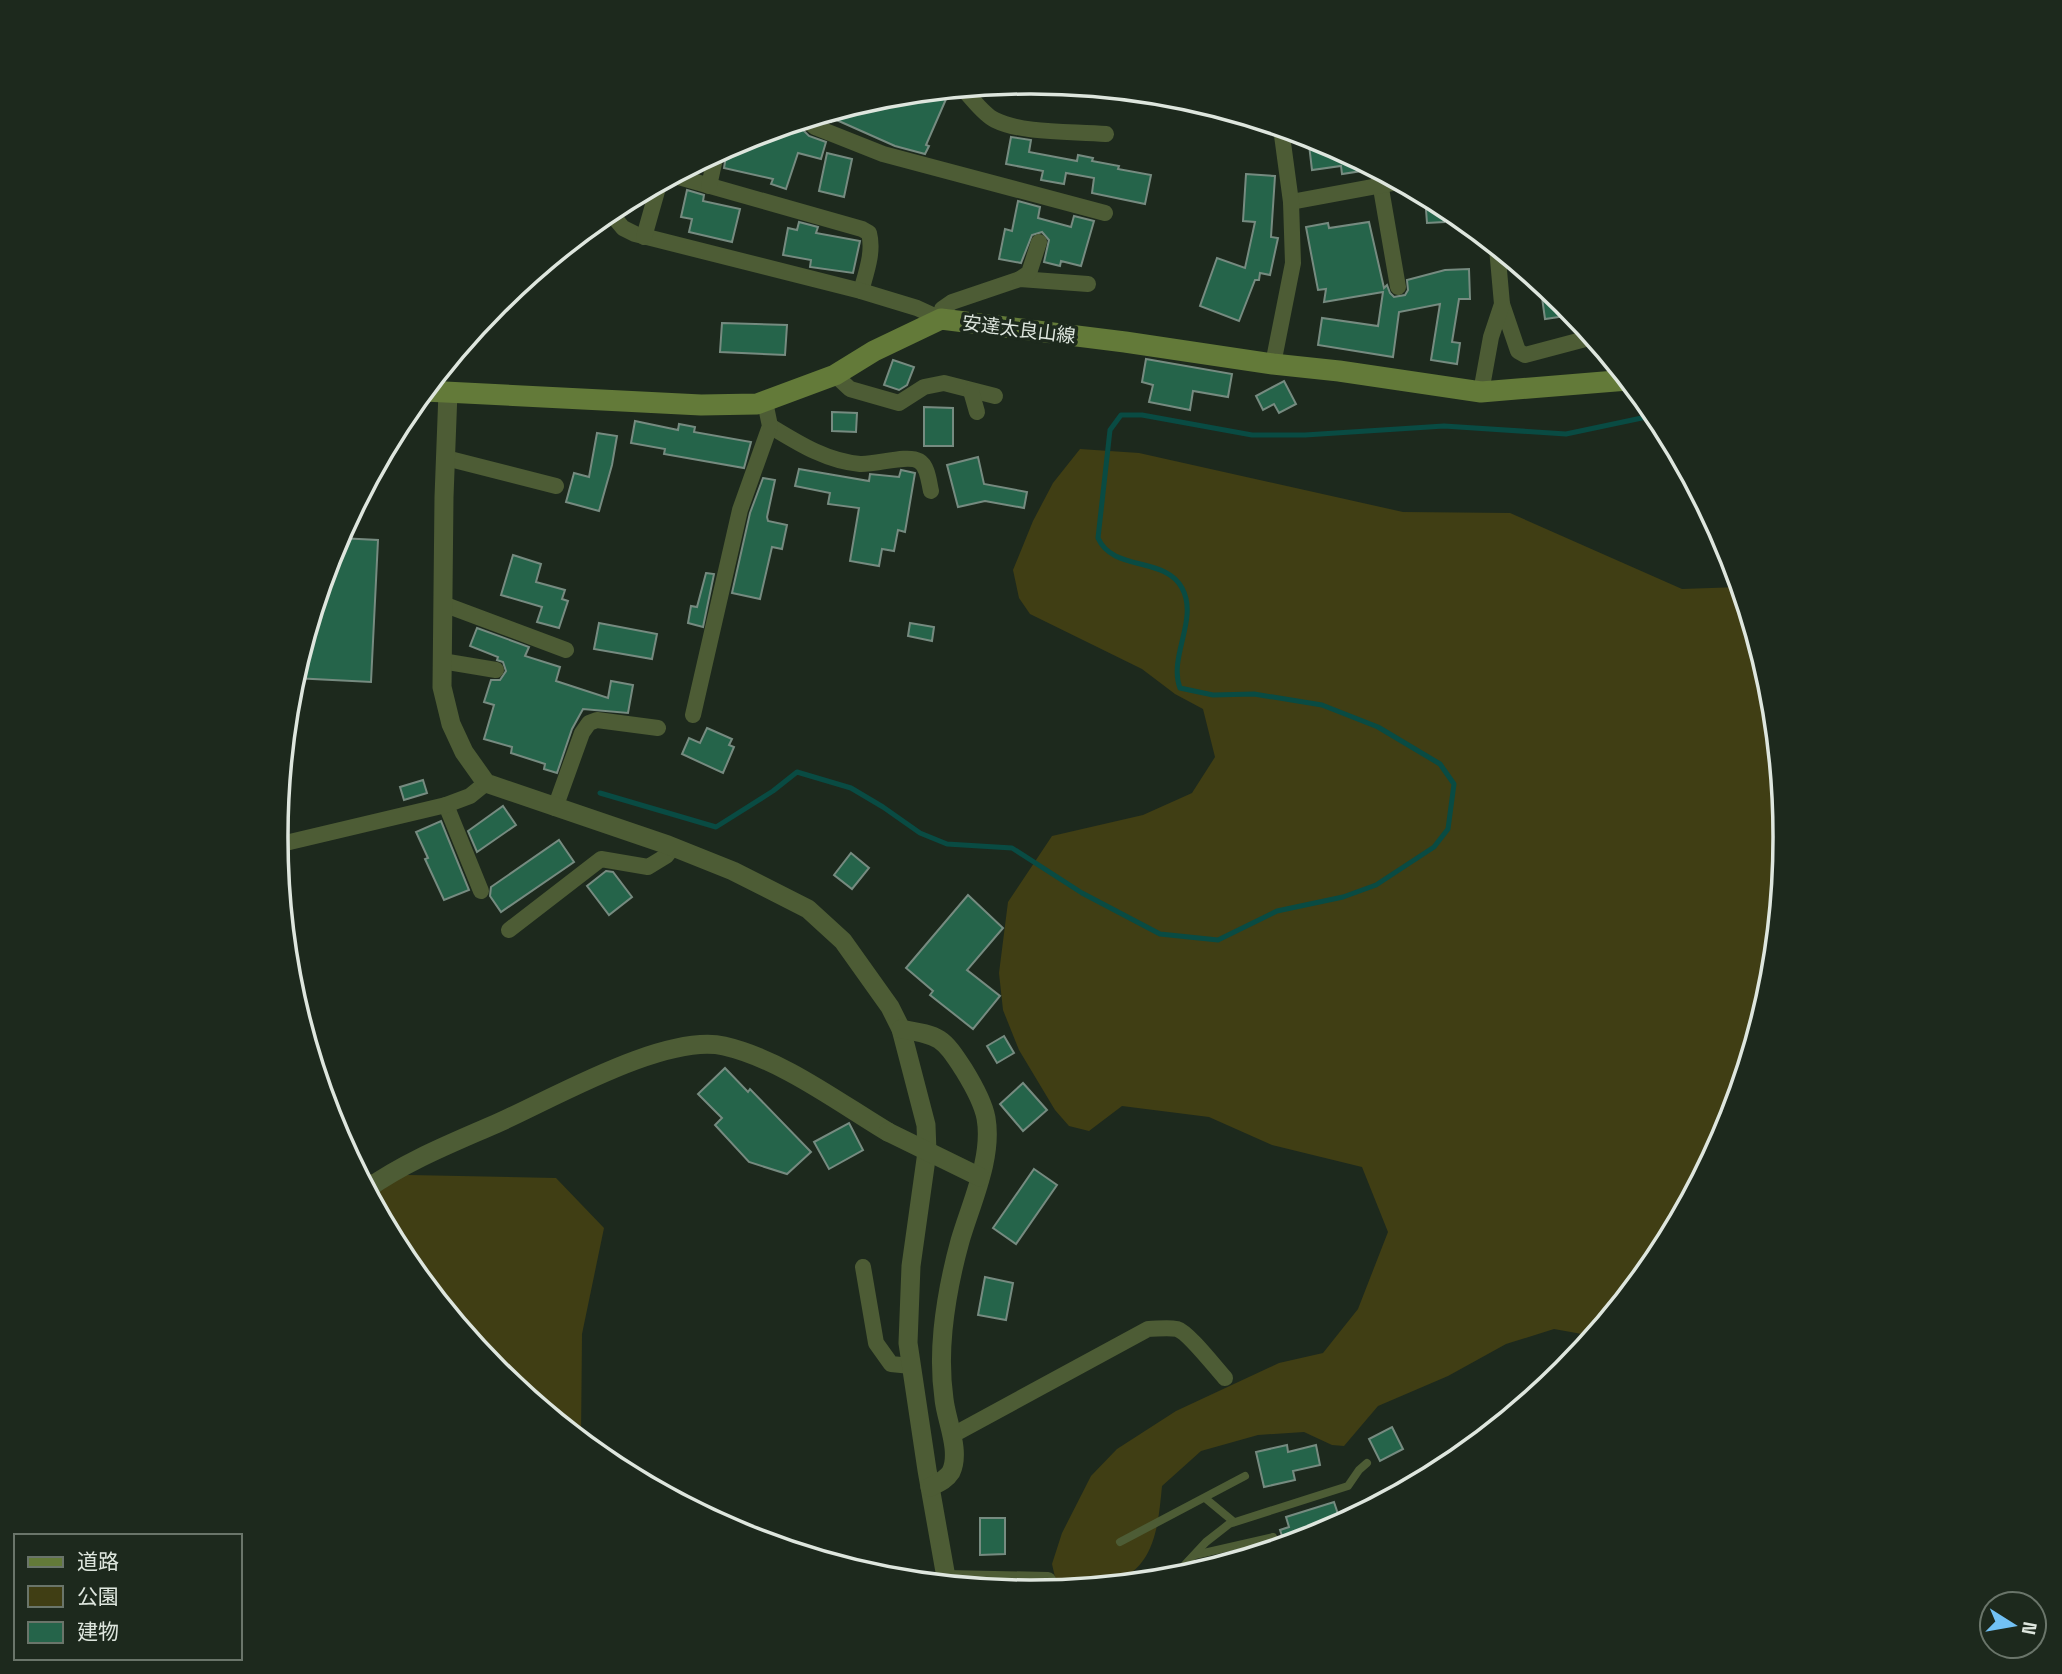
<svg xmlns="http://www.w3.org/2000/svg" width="2062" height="1674" viewBox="0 0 2062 1674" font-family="'Space Grotesk','Noto Sans JP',sans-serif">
  <rect width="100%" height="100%" fill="#1d291d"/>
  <!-- green -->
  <g fill="#403e14">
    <path d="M1080,449L1139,453L1403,512L1510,513L1682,589L1740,587L1771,690L1786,837L1771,985L1728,1126L1658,1257L1593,1336L1554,1329L1506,1344L1448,1376L1378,1406L1344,1446L1332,1445L1304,1432L1258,1435L1201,1451L1162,1486C1158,1527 1155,1573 1106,1584C1092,1588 1076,1587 1061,1589L1057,1586L1052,1564L1062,1533L1091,1476L1117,1449L1176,1411L1279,1363L1323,1353L1358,1309L1388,1232L1362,1167L1272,1145L1209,1117L1122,1106L1089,1131L1069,1126L1055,1110L1019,1050L1003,1010L999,973L1008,902L1052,836L1143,815L1192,793L1215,757L1203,709L1175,694L1142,669L1030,614L1019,598L1013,570L1033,521L1053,483Z"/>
    <polygon points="359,1174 556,1178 604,1228 582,1334 581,1439 497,1370 403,1256"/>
  </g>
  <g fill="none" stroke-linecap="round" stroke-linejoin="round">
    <!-- stream -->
    <path stroke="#094b43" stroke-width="5" d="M600,793L716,827L773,791L797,772L851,788L883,807L920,833L947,844L1012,848L1082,893L1160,934L1218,940L1277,911L1343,897L1376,885L1434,847L1448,829L1454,784L1440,764L1378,727L1322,705L1254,694L1213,695L1180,688C1168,657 1199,619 1182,588C1165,556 1113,572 1098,538L1110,430L1121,415H1142L1252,435H1305L1444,426L1566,434L1656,415"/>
  </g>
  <!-- building -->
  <g fill="#25644a" stroke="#768b80" stroke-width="2">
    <polygon points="950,90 926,145 929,146 925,154 895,146 832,118 831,122 819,117 884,97"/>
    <polygon points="796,123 809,136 826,142 821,159 798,153 786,189 771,184 773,179 724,168 726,156 725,149 743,140"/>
    <polygon points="1308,136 1320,140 1369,166 1368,170 1342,174 1341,166 1312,170"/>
    <polygon points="1011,137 1031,140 1029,152 1077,161 1078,155 1093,158 1092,161 1119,166 1118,169 1151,175 1145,204 1092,193 1094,178 1066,173 1064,184 1041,180 1043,171 1006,164"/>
    <polygon points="827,153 852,159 844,197 819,191"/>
    <polygon points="1246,174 1275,176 1271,237 1278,238 1270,275 1260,273 1259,280 1255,280 1239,321 1200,306 1217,258 1245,268 1255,222 1243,221"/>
    <polygon points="687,190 704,195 703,201 740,209 732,242 689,232 692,219 681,217"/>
    <polygon points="1425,196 1451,210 1458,215 1443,218 1444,222 1427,223"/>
    <polygon points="1018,201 1040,207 1038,218 1071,227 1074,216 1094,221 1081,266 1061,261 1060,266 1044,262 1049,240 1042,232 1032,235 1021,263 999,259 1005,229 1012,231"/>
    <polygon points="799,222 818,227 816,233 860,241 853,273 810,267 811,260 783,255 788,228 797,230"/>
    <polygon points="1369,222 1384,288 1387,285 1390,293 1394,297 1405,295 1408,290 1407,280 1445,270 1469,269 1470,299 1459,299 1452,342 1460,343 1457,364 1431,360 1440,304 1399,312 1393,357 1318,345 1322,318 1378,326 1383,292 1324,302 1326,289 1318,290 1306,227 1328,223 1329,228"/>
    <polygon points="1540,283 1564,303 1566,316 1545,319"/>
    <polygon points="722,323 787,325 785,355 720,352"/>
    <polygon points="1146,359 1232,374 1228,397 1193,391 1190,410 1149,402 1153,385 1142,382"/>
    <polygon points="893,360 914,367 907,385 899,390 884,385"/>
    <polygon points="1284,381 1296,404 1279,413 1274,404 1263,410 1256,396"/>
    <polygon points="924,407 953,408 953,446 924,446"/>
    <polygon points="832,412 857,413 856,432 832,431"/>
    <polygon points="635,421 678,430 679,424 695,427 694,432 751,442 744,468 664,454 665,449 631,443"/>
    <polygon points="597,433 617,436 612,465 599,511 566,502 574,473 589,477"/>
    <polygon points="978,457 984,484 1027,492 1024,508 985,501 958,507 947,465"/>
    <polygon points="799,469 869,481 870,474 899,477 901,470 915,473 905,532 898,530 894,551 882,549 879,566 850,561 859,508 828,504 830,493 795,486"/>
    <polygon points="763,478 775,480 767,517 768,521 787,525 782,549 772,547 760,599 732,593 750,513"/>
    <polygon points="339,538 378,540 371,682 294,678 334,548"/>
    <polygon points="513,555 541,564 536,582 565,590 562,599 568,601 559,628 537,622 542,607 501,595"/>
    <polygon points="706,573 714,574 703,627 688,623 691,606 697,607"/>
    <polygon points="599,623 657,634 652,659 594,649"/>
    <polygon points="910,623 934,627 932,641 908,636"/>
    <polygon points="477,628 529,647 525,656 560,667 556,681 608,698 611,681 633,685 628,713 583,709 572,729 557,773 544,769 545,764 511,753 512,747 484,739 494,705 484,702 491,680 500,680 506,671 503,662 497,660 498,657 470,646"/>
    <polygon points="707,728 732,739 729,745 734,747 723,773 682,754 689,738 700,743"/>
    <polygon points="423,780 427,793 404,800 400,787"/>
    <polygon points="503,806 516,825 477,852 468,831"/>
    <polygon points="441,821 469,890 444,900 425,859 428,858 416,832"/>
    <polygon points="559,840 574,862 501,912 490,896 491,887"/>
    <polygon points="851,853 869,868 852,889 834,875"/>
    <polygon points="606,871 613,872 632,897 609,915 587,886"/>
    <polygon points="968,895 1003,928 967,970 1000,996 973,1029 930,995 933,991 906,968"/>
    <polygon points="1004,1036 1014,1053 997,1063 987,1046"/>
    <polygon points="725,1068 748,1092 750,1089 811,1152 787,1174 749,1162 715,1125 722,1118 698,1094"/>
    <polygon points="1023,1083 1047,1110 1023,1131 1000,1104"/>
    <polygon points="849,1123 863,1150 829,1169 814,1142"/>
    <polygon points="1034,1169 1057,1185 1016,1244 993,1228"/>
    <polygon points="985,1277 1013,1283 1006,1320 978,1315"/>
    <polygon points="1392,1427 1403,1449 1380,1461 1369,1439"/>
    <polygon points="1287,1445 1288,1452 1316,1445 1320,1465 1293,1471 1295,1480 1264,1487 1256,1452"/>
    <polygon points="1334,1502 1341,1523 1319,1534 1285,1545 1280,1530 1289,1527 1286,1517"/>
    <polygon points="980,1518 1005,1518 1005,1554 980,1555"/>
  </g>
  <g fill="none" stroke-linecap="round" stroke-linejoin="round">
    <!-- service -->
    <g stroke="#4d5c35" stroke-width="8">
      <polyline points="1205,1498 1234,1522"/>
      <polyline points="1120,1542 1245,1476"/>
      <polyline points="1195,1555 1273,1537"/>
      <polyline points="1189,1561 1203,1570"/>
      <polyline points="1163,1579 1179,1571 1206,1542 1229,1524 1348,1486 1359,1470 1367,1463"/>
    </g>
    <!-- minor -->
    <g stroke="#4d5c35" stroke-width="16">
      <path d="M963,89C972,98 983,114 995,120C1023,134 1074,131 1106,134"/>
      <polyline points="806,120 815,127 883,154 1105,213"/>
      <polyline points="1378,171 1398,287"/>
      <path d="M675,176L862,229L869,233C874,252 866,273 861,291"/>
      <polyline points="709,186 716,154"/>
      <polyline points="1291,202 1399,182"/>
      <polyline points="609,211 623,228 635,234 861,291 917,308 941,319 942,309 952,302 1020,279 1088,284"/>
      <polyline points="644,237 659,184"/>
      <polyline points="1020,279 1029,273 1039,242"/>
      <polyline points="1502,304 1518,351 1525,355 1593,337"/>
      <polyline points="1273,364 1293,263 1291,202 1281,128"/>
      <polyline points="835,375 850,389 899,403 924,387 944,383 995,396"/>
      <polyline points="971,391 977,412"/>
      <polyline points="1481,392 1491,337 1502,304 1497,248"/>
      <path d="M770,426C798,443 826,461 860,464C876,465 907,454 919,461C928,466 929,483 931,491"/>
      <polyline points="446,458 556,486"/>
      <polyline points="443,604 566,650"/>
      <polyline points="442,661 496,670"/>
      <polyline points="693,715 740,510 770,426 765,402"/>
      <polyline points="446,805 481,891"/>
      <polyline points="555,808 582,733 589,723 597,720 658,728"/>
      <polyline points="277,845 446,805 470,796 486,783"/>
      <polyline points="509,930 601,859 648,867 666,856 673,847"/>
      <polyline points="863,1267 876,1343 891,1364 911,1366"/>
      <path d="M951,1436L1148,1329C1157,1329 1167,1327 1177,1329C1188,1332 1215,1367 1225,1378"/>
      <polyline points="946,1578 1048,1580"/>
    </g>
    <!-- tertiary -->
    <g stroke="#4d5c35" stroke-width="19">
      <polyline points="448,392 444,497 442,687 451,724 464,752 486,783 668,845 733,871 808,909 843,941 890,1007 901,1029 926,1125 927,1152 911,1266 908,1343 927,1470 947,1583"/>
      <path d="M901,1029C940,1036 942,1036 964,1070C972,1083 983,1102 986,1118C993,1158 971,1203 960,1241C952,1270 946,1300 943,1330C941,1351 941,1378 944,1399C946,1420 961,1451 951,1472C946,1480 938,1483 930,1487"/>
      <path d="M367,1189C408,1160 455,1142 500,1122C554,1098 666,1033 724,1046C781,1059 838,1102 888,1132"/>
    </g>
    <!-- secondary -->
    <polyline stroke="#637a39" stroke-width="21" points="425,391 701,405 757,404 835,375 874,351 941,319 1125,342 1273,364 1339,371 1481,392 1628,380"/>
    <!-- tertiary-bridge -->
    <polyline stroke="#4d5c35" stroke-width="19" points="888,1132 980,1177"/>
  </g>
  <g text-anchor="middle" stroke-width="7" stroke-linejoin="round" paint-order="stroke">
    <!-- street labels -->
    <g font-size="19" fill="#dee6de" stroke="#1d291d">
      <text transform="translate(1019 329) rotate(7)" y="7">安達太良山線</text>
    </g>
  </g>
  <!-- crop -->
  <path d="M0 0H2062V1674H0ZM1030 94H1031A742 742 0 0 1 1773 836V838A742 742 0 0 1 1031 1580H1030A742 742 0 0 1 288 838V836A742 742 0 0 1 1030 94Z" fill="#1d291d" fill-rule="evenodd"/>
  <path fill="none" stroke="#dee6de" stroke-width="3.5" d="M1030 94H1031A742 742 0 0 1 1773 836V838A742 742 0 0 1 1031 1580H1030A742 742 0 0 1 288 838V836A742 742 0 0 1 1030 94Z"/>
  <!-- legend -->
  <rect x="14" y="1534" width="228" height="126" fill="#1d291d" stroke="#6a756a" stroke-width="2"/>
  <rect x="28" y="1557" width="35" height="10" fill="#637a39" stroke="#6a756a" stroke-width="2"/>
  <text x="77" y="1569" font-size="21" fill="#dee6de">道路</text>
  <rect x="28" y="1586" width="35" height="21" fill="#403e14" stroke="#6a756a" stroke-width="2"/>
  <text x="77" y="1604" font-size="21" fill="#dee6de">公園</text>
  <rect x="28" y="1622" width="35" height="21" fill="#25644a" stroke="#6a756a" stroke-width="2"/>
  <text x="77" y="1639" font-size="21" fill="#dee6de">建物</text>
  <!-- north arrow -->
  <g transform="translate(2013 1625) rotate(101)"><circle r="33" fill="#1d291d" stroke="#6a756a" stroke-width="2"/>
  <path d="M0-5L12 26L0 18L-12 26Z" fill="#72c1f5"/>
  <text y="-10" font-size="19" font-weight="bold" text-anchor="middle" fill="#dee6de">N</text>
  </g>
</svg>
